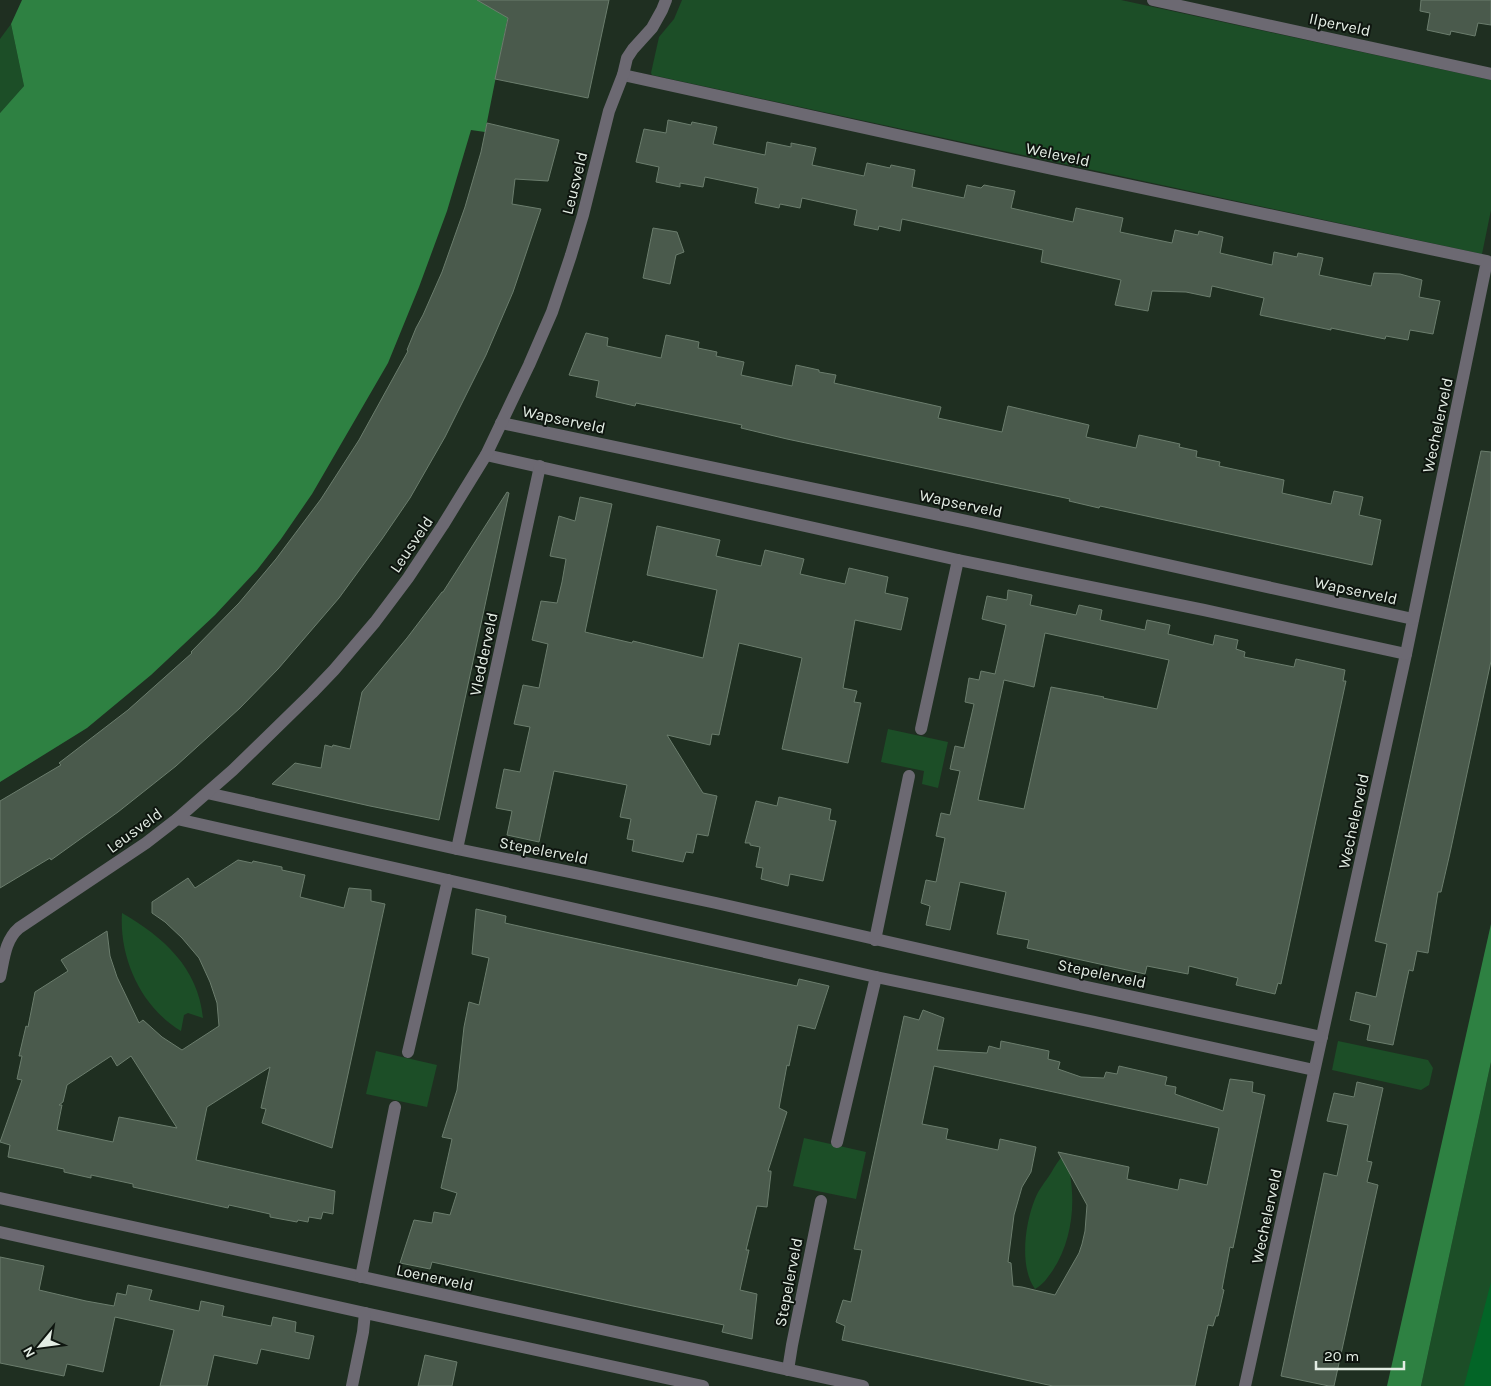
<svg xmlns="http://www.w3.org/2000/svg" width="1491" height="1386" viewBox="0 0 1491 1386" font-family="Karla,sans-serif">
  <rect width="100%" height="100%" fill="#1f2f21"/>
  <!-- green -->
  <g fill="#1c4e27">
    <polygon points="682,0 1121,0 1491,80 1491,210 1482,254 652,75 651,73 659,37 674,19"/>
    <polygon points="11,24 24,86 0,113 0,39"/>
    <polygon points="888,729 948,742 938,788 922,784 924,771 881,762"/>
    <path d="M122,913C163,937 198,967 203,1018L188,1013L184,1015L181,1031C141,1007 119,958 122,913Z"/>
    <polygon points="1338,1041 1428,1060 1433,1068 1429,1085 1421,1090 1332,1070"/>
    <polygon points="376,1051 437,1065 427,1107 366,1094"/>
    <polygon points="1491,1062 1491,1386 1421,1386"/>
    <polygon points="804,1138 866,1152 856,1199 793,1186"/>
    <path d="M1065,1154C1077,1191 1075,1236 1053,1270C1048,1277 1043,1285 1035,1289C1019,1267 1025,1223 1035,1199C1038,1190 1046,1181 1051,1173C1055,1166 1059,1159 1065,1154Z"/>
  </g>
  <!-- forest -->
  <polygon fill="#036527" points="1491,1282 1491,1386 1464,1386"/>
  <!-- water -->
  <g fill="#2e8142">
    <polygon points="22,0 496,0 510,6 485,132 471,130 447,211 419,287 388,363 312,494 281,539 257,570 215,615 151,675 87,728 0,782 0,113 24,86 11,24"/>
    <polygon points="1491,924 1491,1062 1421,1386 1387,1386"/>
  </g>
  <!-- building -->
  <g fill="#4a5a4c" stroke="#6b7d6d" fill-rule="evenodd">
    <polygon points="477,0 609,0 588,98 495,79 508,18"/>
    <polygon points="1421,0 1491,0 1491,25 1478,23 1475,36 1451,31 1450,35 1427,30 1430,13 1420,11"/>
    <polygon points="668,120 691,125 692,122 717,127 713,144 765,155 767,142 791,147 791,143 816,148 812,165 864,176 867,163 890,168 891,165 915,170 912,187 964,198 967,185 981,188 984,185 1015,191 1011,208 1073,222 1076,208 1123,218 1120,232 1172,243 1175,230 1198,235 1199,231 1223,237 1220,253 1272,265 1274,252 1297,257 1298,253 1323,258 1319,275 1371,286 1374,273 1400,274 1422,280 1419,297 1440,301 1433,334 1410,330 1408,340 1386,336 1385,339 1331,328 1331,330 1260,315 1264,298 1212,286 1210,297 1186,292 1152,291 1148,311 1115,305 1121,280 1041,262 1043,250 902,219 900,231 879,226 878,230 854,225 857,210 802,198 800,208 780,204 779,208 755,203 758,188 705,177 703,187 680,183 680,187 656,182 659,167 636,162 644,129 666,133"/>
    <polygon points="487,123 559,140 548,181 515,179 512,204 541,209 513,292 486,355 445,437 410,498 382,539 339,598 278,669 240,708 176,766 118,812 51,860 50,858 0,888 0,801 61,765 59,763 128,710 192,653 191,652 239,603 276,559 321,499 359,440 408,351 407,350 416,328 423,315 442,272 465,207 481,152"/>
    <polygon points="653,228 677,232 684,252 676,255 670,284 643,278"/>
    <polygon points="586,333 608,338 607,346 661,358 666,335 699,342 698,348 717,352 716,356 744,362 741,375 792,386 796,365 819,370 819,372 836,375 834,383 941,407 938,418 1002,432 1008,406 1089,425 1086,437 1136,448 1139,435 1180,444 1179,447 1197,451 1196,457 1220,462 1219,466 1284,480 1282,493 1331,504 1334,491 1363,497 1359,515 1381,520 1372,565 1100,506 1099,508 1069,501 1070,499 787,439 741,428 742,425 636,403 635,406 596,397 599,381 569,375"/>
    <polygon points="1481,451 1491,452 1491,661 1450,853 1441,892 1438,892 1428,953 1417,951 1413,971 1409,970 1393,1045 1367,1040 1370,1025 1350,1020 1356,992 1376,997 1387,944 1375,941"/>
    <polygon points="507,492 509,493 439,820 370,806 272,784 295,763 321,768 325,745 332,747 333,745 350,749 362,692 407,638 442,592 443,592"/>
    <polygon points="580,497 612,504 585,632 632,643 633,641 703,658 717,590 647,575 657,526 720,540 716,556 738,561 761,566 765,550 804,559 800,574 822,579 845,584 849,568 888,577 885,593 908,598 901,630 855,620 843,688 857,691 854,702 861,703 848,763 782,749 802,658 739,643 719,735 712,734 710,745 667,735 703,793 717,796 708,836 697,834 693,853 686,852 683,862 632,851 634,840 627,839 631,819 620,817 627,785 554,771 539,842 507,835 512,811 496,808 504,769 520,772 530,727 514,724 523,685 539,688 548,644 532,640 541,601 557,603 562,582 566,559 550,556 559,516 575,521"/>
    <path d="M1008,590L1032,595L1030,605L1076,615L1079,605L1102,610L1100,620L1145,630L1147,620L1170,625L1168,634L1213,645L1215,635L1238,640L1236,649L1245,652L1244,657L1294,667L1296,659L1345,670L1343,681H1346L1309,853L1281,984L1278,983L1275,994L1236,985L1238,978L1189,966L1188,974L1147,966L1145,974L1027,948L1029,940L997,934L1006,892L960,882L950,930L926,925L930,906L921,903L926,880L936,882L945,838L936,836L941,813L950,815L960,771L950,769L955,746L964,748L974,704L965,702L969,678L979,680L981,671L995,674L1006,625L982,619L987,596L1007,600ZM1045,633L1169,660L1157,709L1103,698L1104,697L1051,687L1024,809L978,800L1004,680L1034,687Z"/>
    <polygon points="779,797 831,809 829,820 836,821 823,881 790,874 788,886 761,879 763,868 756,867 760,847 750,845 750,843 745,843 756,801 777,806"/>
    <path d="M238,860L252,863L253,861L282,867V870L305,875L300,897L344,908L349,888L371,890V901L385,904L332,1148L262,1123L266,1109L261,1108L270,1067L207,1107L196,1160L335,1191L333,1214L323,1212L321,1219L309,1217L308,1222L298,1220L297,1222L270,1217V1214L229,1205L228,1208L133,1187V1184L91,1175V1178L64,1172V1169L8,1157L10,1145L0,1142L22,1080L17,1079L22,1056H19L26,1026L28,1027L35,992L68,971L61,960L107,931L110,956L117,977L139,1023L143,1020L162,1037L182,1050L219,1026L217,1003L210,982L199,958L182,938L165,922L152,913V902L188,878L195,888ZM111,1056L117,1066L131,1056L177,1128L119,1117L113,1142L57,1130L62,1105H59L63,1102L67,1085Z"/>
    <polygon points="476,909 506,916 505,923 550,933 797,986 799,979 829,986 815,1029 798,1025 789,1066 787,1065 779,1108 787,1112 768,1171 771,1171 771,1173 767,1207 757,1206 746,1250 749,1250 740,1290 757,1294 752,1339 722,1332 724,1325 633,1306 432,1262 430,1269 400,1263 414,1220 432,1223 434,1212 450,1215 457,1193 441,1188 452,1139 442,1137 457,1090 464,1027 469,1002 479,1005 489,958 472,954"/>
    <path d="M923,1010L944,1018L937,1050L987,1053L989,1046L1000,1049L1001,1041L1049,1051L1048,1059L1060,1062L1058,1069L1081,1077L1104,1078L1106,1072L1117,1074L1119,1066L1167,1077L1165,1085L1176,1087L1175,1094L1223,1111L1230,1079L1253,1082L1252,1092L1265,1095L1233,1248L1230,1247L1222,1289L1224,1290L1218,1316H1216L1213,1326L1208,1325L1195,1386H1053L842,1340L845,1326L836,1322L843,1300L851,1302L862,1250L854,1249L904,1016L919,1020ZM934,1066L1219,1128L1207,1185L1180,1179L1178,1190L1127,1179L1129,1167L1058,1152L1087,1205L1085,1231L1082,1244L1079,1253L1055,1295L1022,1287L1013,1286L1011,1263L1008,1262L1014,1215L1022,1187L1031,1172L1036,1147L1000,1139L998,1150L946,1139L948,1129L922,1124Z"/>
    <polygon points="1357,1082 1383,1088 1367,1161 1372,1162 1367,1182 1378,1185 1334,1386 1329,1386 1281,1376 1324,1173 1337,1176 1348,1125 1327,1121 1334,1093 1354,1097"/>
    <polygon points="0,1257 44,1266 39,1290 86,1301 114,1306 117,1293 126,1295 128,1285 152,1290 149,1300 199,1311 201,1301 224,1306 222,1316 271,1326 273,1317 296,1322 295,1332 314,1336 309,1359 261,1349 257,1364 214,1355 207,1386 160,1386 174,1330 115,1317 103,1372 67,1364 64,1376 0,1363"/>
    <polygon points="425,1355 457,1362 452,1386 418,1386"/>
  </g>
  <g fill="none" stroke-linecap="round" stroke-linejoin="round">
    <!-- street -->
    <g stroke="#6c6972" stroke-width="12">
      <polyline points="1153,0 1491,74"/>
      <polyline points="623,75 1052,169 1487,261 1406,654 1245,1386"/>
      <polyline points="501,423 972,522 1413,619"/>
      <polyline points="486,455 958,560 1204,610 1406,654"/>
      <polyline points="921,729 958,560"/>
      <polyline points="207,793 457,849 585,875 716,903 1087,987 1322,1037"/>
      <polyline points="177,819 876,977 1094,1022 1314,1070"/>
      <polyline points="457,849 540,466"/>
      <polyline points="875,940 909,776"/>
      <path d="M0,977C4,959 5,940 19,928L146,843L177,819L233,770L312,693L334,670L375,622L408,578L443,525L486,455L529,365L552,312L571,255L583,215L609,111L623,75L627,58L633,49L652,28L662,10L666,0"/>
      <polyline points="408,1052 448,880"/>
      <polyline points="837,1142 876,977"/>
      <polyline points="0,1198 863,1386"/>
      <polyline points="0,1232 365,1313 703,1386"/>
      <polyline points="361,1277 395,1107"/>
      <polyline points="788,1370 792,1345 821,1201"/>
      <polyline points="352,1386 363,1332 365,1313"/>
    </g>
  </g>
  <g text-anchor="middle" stroke-width="4" stroke-linejoin="round" paint-order="stroke">
    <!-- street labels -->
    <g font-size="16" fill="#e3ede4" stroke="#0e150f">
      <text transform="translate(1340 24) rotate(12)" y="6">Ilperveld</text>
      <text transform="translate(1058 154) rotate(12)" y="6">Weleveld</text>
      <text transform="translate(574 183) rotate(-76)" y="6">Leusveld</text>
      <text transform="translate(564 419) rotate(12)" y="6">Wapserveld</text>
      <text transform="translate(1437 425) rotate(-78)" y="6">Wechelerveld</text>
      <text transform="translate(961 503) rotate(12)" y="6">Wapserveld</text>
      <text transform="translate(411 544) rotate(-56)" y="6">Leusveld</text>
      <text transform="translate(1356 590) rotate(12)" y="6">Wapserveld</text>
      <text transform="translate(483 654) rotate(-78)" y="6">Vledderveld</text>
      <text transform="translate(1353 821) rotate(-78)" y="6">Wechelerveld</text>
      <text transform="translate(134 830) rotate(-36)" y="6">Leusveld</text>
      <text transform="translate(544 850) rotate(11)" y="6">Stepelerveld</text>
      <text transform="translate(1102 973) rotate(12)" y="6">Stepelerveld</text>
      <text transform="translate(1266 1216) rotate(-78)" y="6">Wechelerveld</text>
      <text transform="translate(435 1277) rotate(12)" y="6">Loenerveld</text>
      <text transform="translate(788 1282) rotate(-79)" y="6">Stepelerveld</text>
    </g>
  </g>
  <!-- north arrow -->
  <g transform="translate(40 1346) rotate(241)" stroke="#0e150f" stroke-width="4" paint-order="stroke">
  <path d="M0-4L9 19L0 12L-9 19Z" fill="#e3ede4"/>
  <text y="-8" font-size="14" font-weight="bold" text-anchor="middle" fill="#e3ede4">N</text>
  </g>
  <!-- scale -->
  <path d="M1316 1361v8h88v-8" fill="none" stroke="#e3ede4" stroke-width="2.5"/>
  <text x="1324" y="1361" font-size="15" fill="#e3ede4" stroke="#0e150f" stroke-width="4" paint-order="stroke">20 m</text>
</svg>
